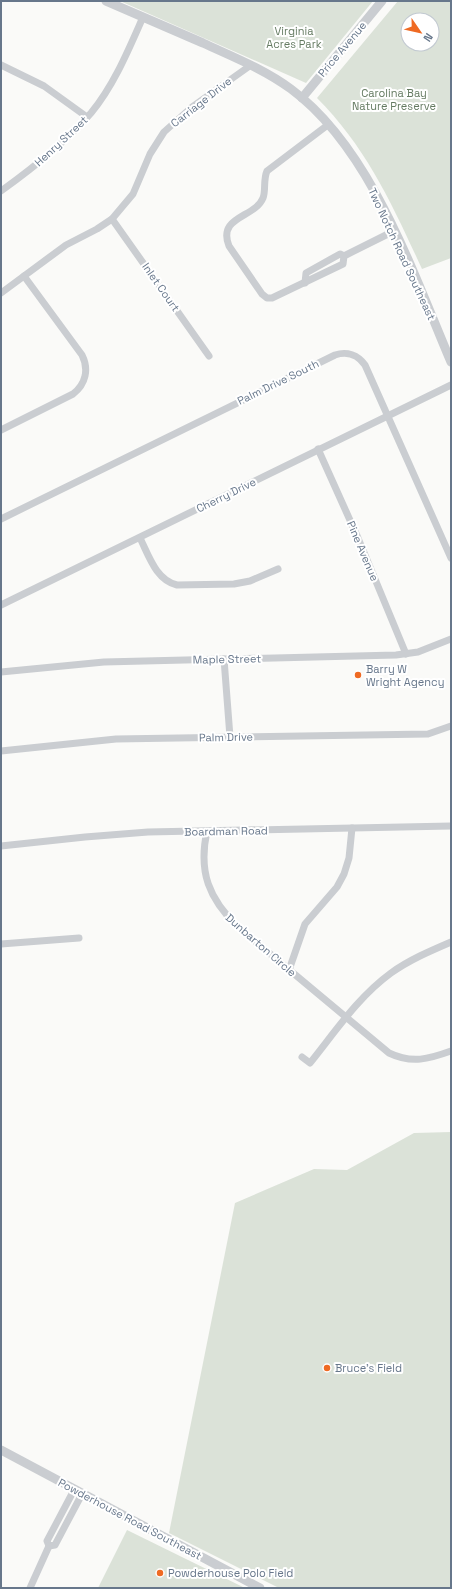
<svg xmlns="http://www.w3.org/2000/svg" width="452" height="1589" viewBox="0 0 452 1589" font-family="'Space Grotesk',sans-serif">
  <rect width="100%" height="100%" fill="#fafaf8"/>
  <!-- park -->
  <g fill="#dbe2d8" fill-rule="evenodd">
    <polygon points="120,1 373,1 306,83"/>
    <path d="M398,1H451V258L422,269C393,206 367,148 317,98ZM408,20H432V44H408Z"/>
    <polygon points="451,1132 451,1588 279,1588 169,1533 235,1203 314,1169 347,1170 414,1133"/>
    <polygon points="127,1530 245,1588 98,1588"/>
  </g>
  <g fill="none" stroke-linecap="round" stroke-linejoin="round">
    <!-- minor -->
    <g stroke="#cacdd1" stroke-width="7">
      <polyline points="1,65 44,86 87,117"/>
      <path d="M329,124L267,171C263,180 266,191 263,198C255,218 217,216 229,246L262,294L267,298H272L343,264L344,256L394,231"/>
      <path d="M1,191C33,168 65,143 91,113C114,85 128,51 143,17"/>
      <polyline points="112,219 209,356"/>
      <polyline points="305,283 306,273 340,254 344,256"/>
      <polyline points="1,293 66,245 97,229 112,219 133,194 150,154 164,132 192,107 251,65"/>
      <path d="M1,430L73,394C86,384 89,369 82,355L24,276"/>
      <polyline points="318,449 358,538 406,654"/>
      <path d="M1,519L335,355C347,351 358,355 365,365L451,558"/>
      <path d="M140,538C149,556 156,580 177,585L234,584L250,581L278,569"/>
      <polyline points="1,605 451,385"/>
      <polyline points="224,659 230,737"/>
      <polyline points="1,672 104,662 396,655 418,652 451,639"/>
      <polyline points="1,751 116,739 428,734 451,726"/>
      <path d="M207,831C198,872 209,899 238,927L389,1053C412,1064 429,1059 451,1051"/>
      <polyline points="1,846 85,837 148,832 451,826"/>
      <polyline points="1,944 79,938"/>
      <polyline points="289,970 305,924 337,887 344,874 349,858 352,828"/>
      <path d="M302,1057L310,1063C335,1032 358,997 391,973C409,960 430,951 451,942"/>
      <polyline points="74,1490 47,1541 49,1546 55,1545 82,1494"/>
      <polyline points="30,1588 49,1546"/>
    </g>
    <!-- tertiary -->
    <g stroke="#cacdd1" stroke-width="9">
      <path d="M106,1C138,15 171,29 203,43C233,57 264,69 291,89C371,148 413,273 451,362"/>
      <polyline points="302,98 382,1"/>
      <polyline points="1,1450 260,1588"/>
    </g>
  </g>
  <!-- markers -->
  <g fill="#ef6a23" stroke="#fff" stroke-width="1.5">
    <circle cx="358" cy="675" r="4"/>
    <circle cx="327" cy="1368" r="4"/>
    <circle cx="160" cy="1573" r="4"/>
  </g>
  <g text-anchor="middle" stroke-width="4" stroke-linejoin="round" paint-order="stroke">
    <!-- park labels -->
    <g font-size="11" fill="#657b62" stroke="#fff">
      <text x="294" y="35">Virginia<tspan x="294" dy="13">Acres Park</tspan></text>
      <text x="394" y="97">Carolina Bay<tspan x="394" dy="13">Nature Preserve</tspan></text>
    </g>
    <!-- street labels -->
    <g font-size="11" fill="#67778b" stroke="#fff">
      <text transform="translate(342 49) rotate(-50)" y="4">Price Avenue</text>
      <text transform="translate(201 102) rotate(-38)" y="4">Carriage Drive</text>
      <text transform="translate(61 141) rotate(-43)" y="4">Henry Street</text>
      <text transform="translate(402 254) rotate(65)" y="4">Two Notch Road Southeast</text>
      <text transform="translate(161 287) rotate(55)" y="4">Inlet Court</text>
      <text transform="translate(278 382) rotate(-26)" y="4">Palm Drive South</text>
      <text transform="translate(226 495) rotate(-26)" y="4">Cherry Drive</text>
      <text transform="translate(363 551) rotate(67)" y="4">Pine Avenue</text>
      <text transform="translate(227 659) rotate(-1)" y="4">Maple Street</text>
      <text transform="translate(226 737) rotate(-1)" y="4">Palm Drive</text>
      <text transform="translate(226 831) rotate(-1)" y="4">Boardman Road</text>
      <text transform="translate(261 945) rotate(41)" y="4">Dunbarton Circle</text>
      <text transform="translate(130 1519) rotate(28)" y="4">Powderhouse Road Southeast</text>
    </g>
    <!-- poi labels -->
    <g font-size="11" fill="#67778b" stroke="#fff" text-anchor="start">
      <text x="366" y="673">Barry W<tspan x="366" dy="13">Wright Agency</tspan></text>
      <text x="335" y="1372">Bruce's Field</text>
      <text x="168" y="1577">Powderhouse Polo Field</text>
    </g>
  </g>
  <!-- border -->
  <rect width="452" height="1589" fill="none" stroke="#67778b" stroke-width="4"/>
  <!-- north arrow -->
  <g transform="translate(420 32) rotate(124)"><circle r="19" fill="#ffffff" stroke="#c2c9d1"/>
  <path d="M0-3L7 15L0 10L-7 15Z" fill="#ef6a23"/>
  <text y="-6" font-size="11" font-weight="bold" text-anchor="middle" fill="#67778b">N</text>
  </g>
</svg>
